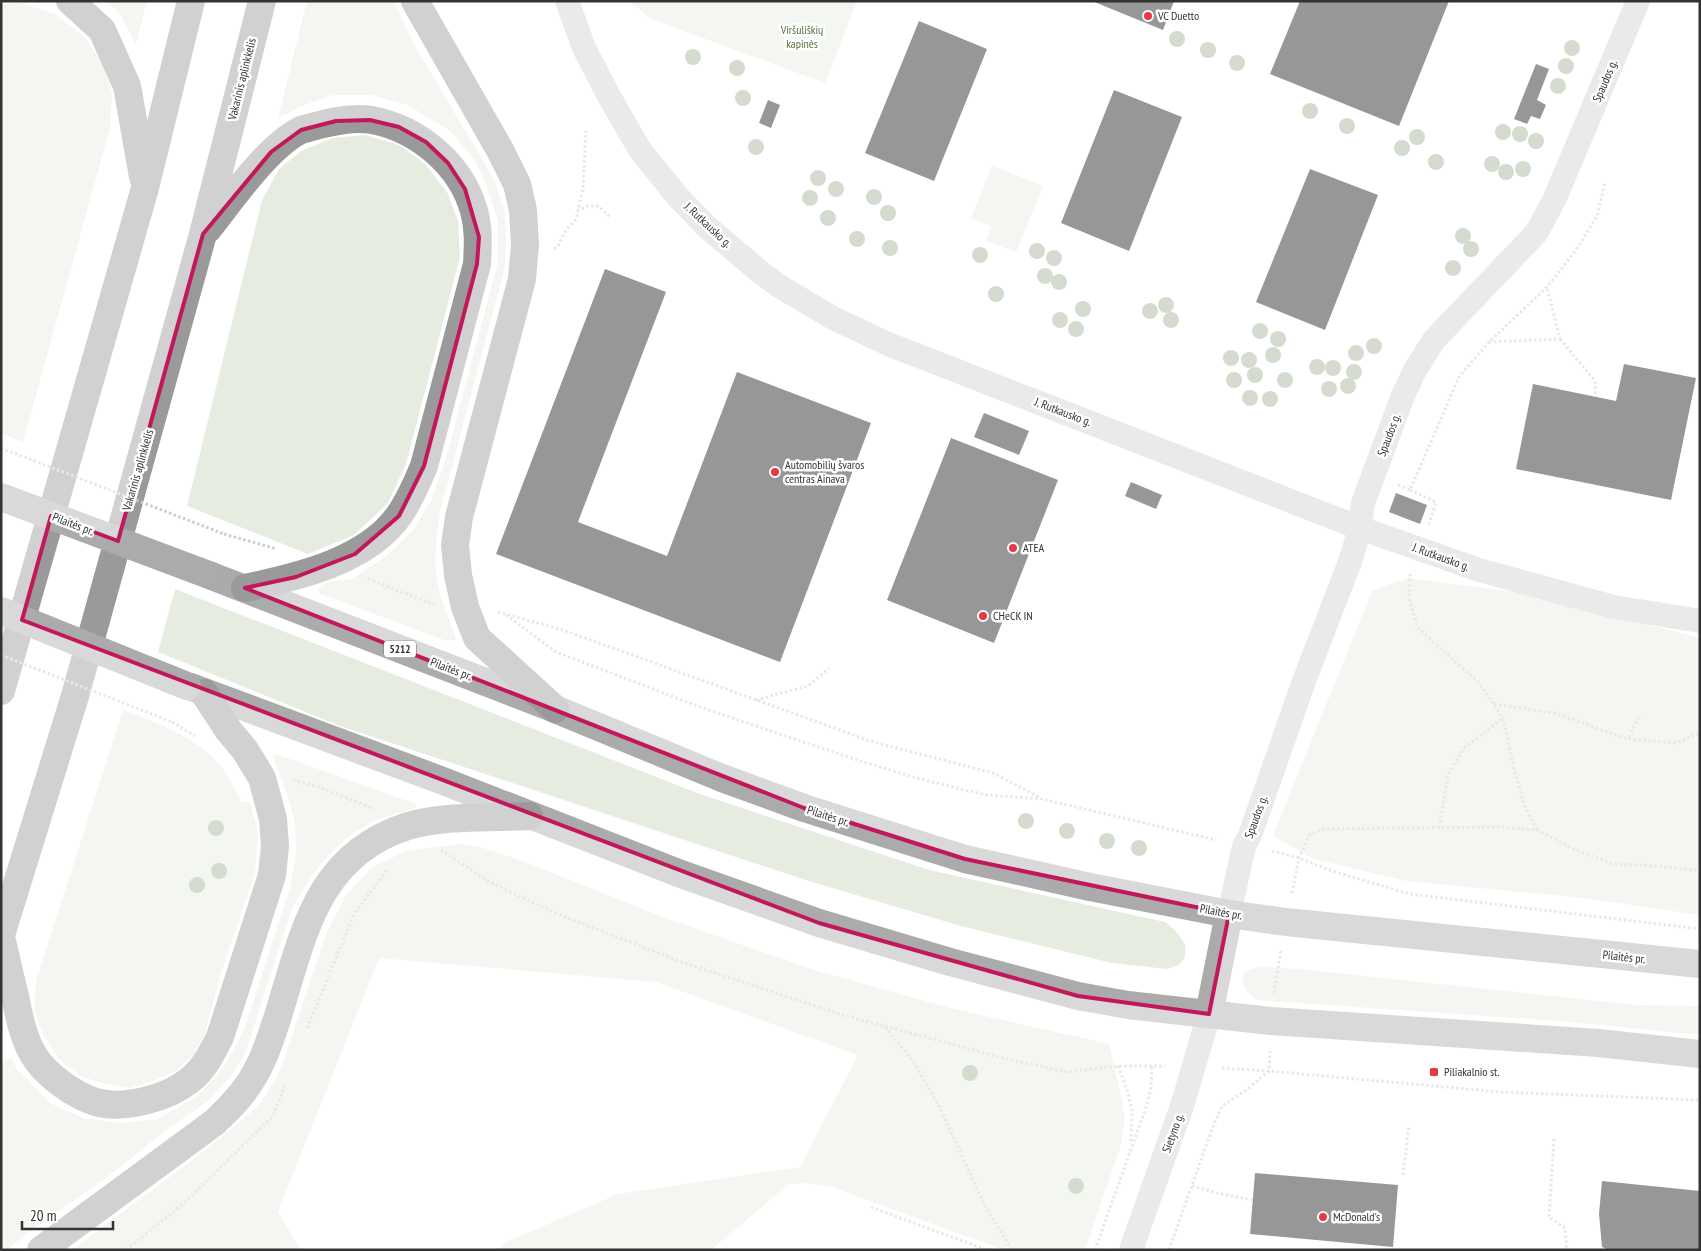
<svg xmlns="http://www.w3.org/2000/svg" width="1701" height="1251" viewBox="0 0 1701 1251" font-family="'PT Sans Narrow',sans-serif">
  <rect width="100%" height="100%" fill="#fff"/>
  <!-- green -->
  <g fill="#e6ecdf">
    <polygon points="106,1 147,1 136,45 119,12"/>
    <path d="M307,1H394L413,43L495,181L505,215L506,244L504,271L440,512C437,536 432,561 438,585C442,604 451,622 456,640L447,641L318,593L319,587L326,582L352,579L389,554L414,529L432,499L446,458L498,262V221L488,189L476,162L450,131L408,105L371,95H333L304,105L278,118Z"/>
    <polygon points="629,1 857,1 825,83 651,19"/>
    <polygon points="22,3 57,15 85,38 105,68 112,94 110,128 23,442 1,433 1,4"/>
    <polygon points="366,135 401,146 425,164 447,192 458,221 460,257 406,464 388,503 354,535 308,554 187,506 262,200 279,169 301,151 333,138"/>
    <polygon points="992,165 1043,186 1016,252 986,241 991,226 971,218"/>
    <polygon points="1408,578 1531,594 1700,638 1700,915 1583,898 1406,881 1314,859 1273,836 1372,591"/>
    <polygon points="175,589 700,794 929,870 1165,922 1175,930 1185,944 1185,957 1179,965 1167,969 1112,963 961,926 809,881 340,726 158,652"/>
    <path d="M123,710C158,724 194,735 220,765C229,776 235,790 242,802H250L258,832L255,873L220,976L205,1034L193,1055L176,1071L153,1081L130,1088L105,1084L80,1076L58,1058L42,1032L34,1009L36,981Z"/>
    <path d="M276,754L416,804L417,808C405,811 392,814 380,819C339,834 311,873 292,909L245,1054L229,1079L207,1102L165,1131L110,1175L33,1229L7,1250H1V1068L4,1060L12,1058L16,1068L50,1103L83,1118L120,1123L157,1119L198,1096L225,1065L244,1030L290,888L296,853L295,822L286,791L273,758Z"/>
    <polygon points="460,844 480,847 514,858 671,920 811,969 950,1008 1109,1044 1121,1096 1125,1119 1121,1145 1085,1250 1004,1250 829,1186 807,1183 789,1184 711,1250 498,1250 504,1243 618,1194 800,1167 858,1055 656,982 379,958 278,1212 301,1250 72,1250 191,1161 240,1122 260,1104 281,1069 326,934 346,895 371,868 406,851"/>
    <path d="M1261,967L1299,969L1637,1005L1700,1006V1035L1560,1021L1256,1000C1247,992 1241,988 1243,974L1249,970Z"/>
  </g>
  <!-- building -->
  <g fill="#1a1a1a">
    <polygon points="1092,1 1174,1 1163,30"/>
    <polygon points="1300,1 1449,1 1399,126 1270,74"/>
    <polygon points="919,21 987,49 934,181 865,153"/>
    <polygon points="1536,64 1549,69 1537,100 1546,105 1540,119 1531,116 1527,124 1514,119"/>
    <polygon points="1114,90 1182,117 1129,251 1061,223"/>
    <polygon points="768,100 780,105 771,128 759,123"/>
    <polygon points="1310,169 1378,195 1325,330 1256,302"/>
    <polygon points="605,269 666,292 578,522 667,556 737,372 871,423 780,662 496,554"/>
    <polygon points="1624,364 1696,378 1671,500 1516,469 1533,384 1616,401"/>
    <polygon points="984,413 1029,431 1019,455 974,437"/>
    <polygon points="951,438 1058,480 994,643 887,600"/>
    <polygon points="1131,482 1162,495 1156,509 1125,496"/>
    <polygon points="1396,493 1427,505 1420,524 1389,512"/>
    <polygon points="1255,1173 1398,1185 1393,1247 1250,1234"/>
    <polygon points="1602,1181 1700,1191 1700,1250 1609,1250 1602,1247 1599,1214"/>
  </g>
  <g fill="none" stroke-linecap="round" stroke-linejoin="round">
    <!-- path -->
    <g stroke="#cdcdcd" stroke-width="3" stroke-dasharray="2.5 2.5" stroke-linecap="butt">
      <polyline points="577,211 588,206 598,206 610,217"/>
      <polyline points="554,249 558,246 566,230 576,219 583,188 586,131"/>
      <polyline points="1560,339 1595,381 1596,397"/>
      <polyline points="1489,342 1560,339 1547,287"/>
      <polyline points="1398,485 1410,490 1459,377 1489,342 1547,287 1576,250 1597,216 1605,182"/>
      <polyline points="1410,490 1436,502 1429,524"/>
      <polyline points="224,534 277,549"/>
      <polyline points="1410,574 1409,597 1417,627 1479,683 1503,718 1514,769 1524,804 1537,830"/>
      <polyline points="368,579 435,605"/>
      <polyline points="498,612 563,630 870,741 993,773 1039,797"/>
      <polyline points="506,615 556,652 703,708 863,762 924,780 986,795 1042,799 1216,840"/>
      <polyline points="756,700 808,686 829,668"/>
      <polyline points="1494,704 1554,713 1628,739"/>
      <polyline points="1639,717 1628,739 1676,743 1700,733"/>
      <polyline points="172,722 195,736"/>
      <polyline points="293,780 319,787 374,809"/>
      <polyline points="1439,828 1448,775 1464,748 1503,718"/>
      <polyline points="441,850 488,881 555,913 679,961 843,1015 1015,1061 1067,1072 1118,1066 1165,1066"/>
      <polyline points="1272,851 1299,858 1332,871 1410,894 1700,929"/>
      <polyline points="1292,893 1299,858 1310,834 1323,829 1498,827 1537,830 1574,849 1613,864 1656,866 1700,871"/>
      <polyline points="1274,993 1281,950"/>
      <polyline points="885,1027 911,1058 939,1106 986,1208 1012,1250"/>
      <polyline points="307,1028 354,914 387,870"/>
      <polyline points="1118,1066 1127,1090 1132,1110 1131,1144"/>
      <polyline points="1222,1068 1269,1071 1270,1050"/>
      <polyline points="1554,1139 1549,1217 1565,1228 1567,1250"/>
      <polyline points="1403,1175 1409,1125"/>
      <polyline points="1192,1186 1217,1193 1252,1200"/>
      <polyline points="871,1207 987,1250"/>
      <polyline points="126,1250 184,1203 273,1116 285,1085"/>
      <polyline points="1095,1250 1148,1102 1151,1087 1152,1066"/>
      <polyline points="1169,1250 1212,1129 1222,1106 1248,1089 1269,1071 1500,1092 1700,1100"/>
    </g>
    <!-- street -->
    <g stroke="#d0d0d0" stroke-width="24">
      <polyline points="567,1 584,48 610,98 640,150 678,197 707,227 759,271 779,286 833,318 888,344 1155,448 1360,528 1479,570 1614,607 1700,621"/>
      <polyline points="1229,914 1244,846 1250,835 1304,681 1351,559 1360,528 1363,503 1402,398 1415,370 1434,340 1537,232 1555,198 1638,1"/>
      <polyline points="1131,1250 1183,1103 1209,1014"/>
    </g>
    <!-- primary -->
    <g stroke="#ababab" stroke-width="28">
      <polyline points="209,575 555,709 722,778 804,808 965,859 1090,887 1229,914 1286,922 1700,964"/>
      <polyline points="191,687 443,781 681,874 819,923 950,962 1078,996 1128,1005 1271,1021 1598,1043 1700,1054"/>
      <polyline points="1209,1014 1229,914"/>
    </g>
    <!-- highway -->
    <g stroke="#9a9a9a" stroke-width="28">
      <polyline points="70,1 102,30 127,86 143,177"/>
      <polyline points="415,1 500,150 517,184 523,210 525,245 522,279 459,517 455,545 458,575 465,607 477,638 555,709"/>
      <path d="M208,229C231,200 268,146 301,130C306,128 313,127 319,125C335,121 355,117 372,120C418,129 461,164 474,211C479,229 478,245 477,264L424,466C417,483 410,499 400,514C368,561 297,577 245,588"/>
      <polyline points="1,691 145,188 191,1"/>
      <polyline points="1,935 75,696 203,234 262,1"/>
      <path d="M1,937C6,957 10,977 15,996C19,1016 23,1037 33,1054C44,1074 75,1096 96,1102C124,1110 168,1098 190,1080C204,1069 212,1053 220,1037L272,875L275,846L273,819L262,778L245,750L229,731L204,693"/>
      <path d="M41,1250L215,1122C228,1109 242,1096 252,1079C264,1060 271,1037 278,1016C303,936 316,855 408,826C445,815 490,818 529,816"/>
    </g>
    <!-- path-bridge -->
    <g stroke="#cdcdcd" stroke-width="3" stroke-dasharray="2.5 2.5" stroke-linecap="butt">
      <polyline points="1,448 224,534"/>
      <polyline points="1,655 172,722"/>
    </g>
    <!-- primary-bridge -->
    <g stroke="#ababab" stroke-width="28">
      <polyline points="1,497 209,575"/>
      <polyline points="1,611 187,686"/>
    </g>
  </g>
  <!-- trees -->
  <g fill="#a2b095">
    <circle cx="1177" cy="39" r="8"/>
    <circle cx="1572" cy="48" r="8"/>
    <circle cx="1208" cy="50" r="8"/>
    <circle cx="693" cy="57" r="8"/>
    <circle cx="1237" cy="63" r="8"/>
    <circle cx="1566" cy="66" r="8"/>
    <circle cx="737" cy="68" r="8"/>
    <circle cx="1558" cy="86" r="8"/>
    <circle cx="743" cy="98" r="8"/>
    <circle cx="1310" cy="111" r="8"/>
    <circle cx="1347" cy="126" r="8"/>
    <circle cx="1503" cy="132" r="8"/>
    <circle cx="1520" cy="134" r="8"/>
    <circle cx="1417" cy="137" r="8"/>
    <circle cx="1536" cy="141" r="8"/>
    <circle cx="756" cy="147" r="8"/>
    <circle cx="1402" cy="148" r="8"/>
    <circle cx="1436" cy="162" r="8"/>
    <circle cx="1492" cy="164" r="8"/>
    <circle cx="1523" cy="169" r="8"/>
    <circle cx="1506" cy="172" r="8"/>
    <circle cx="818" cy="178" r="8"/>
    <circle cx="836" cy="189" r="8"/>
    <circle cx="874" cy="197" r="8"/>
    <circle cx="810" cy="198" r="8"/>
    <circle cx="888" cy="213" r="8"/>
    <circle cx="828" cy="218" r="8"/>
    <circle cx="1463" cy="236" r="8"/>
    <circle cx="857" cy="239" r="8"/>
    <circle cx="890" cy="248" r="8"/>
    <circle cx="1471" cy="249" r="8"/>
    <circle cx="1037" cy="251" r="8"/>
    <circle cx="980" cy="255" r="8"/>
    <circle cx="1054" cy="258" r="8"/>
    <circle cx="1453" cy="268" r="8"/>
    <circle cx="1045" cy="276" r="8"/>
    <circle cx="1059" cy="282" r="8"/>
    <circle cx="996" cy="294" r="8"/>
    <circle cx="1166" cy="305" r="8"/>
    <circle cx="1083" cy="309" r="8"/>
    <circle cx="1150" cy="311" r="8"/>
    <circle cx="1060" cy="320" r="8"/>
    <circle cx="1171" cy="320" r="8"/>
    <circle cx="1076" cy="329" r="8"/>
    <circle cx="1260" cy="331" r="8"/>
    <circle cx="1278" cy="339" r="8"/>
    <circle cx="1374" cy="346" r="8"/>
    <circle cx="1356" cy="353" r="8"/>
    <circle cx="1273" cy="355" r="8"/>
    <circle cx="1231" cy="358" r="8"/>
    <circle cx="1249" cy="360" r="8"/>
    <circle cx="1317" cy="367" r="8"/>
    <circle cx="1333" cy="368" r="8"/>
    <circle cx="1354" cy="372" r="8"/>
    <circle cx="1255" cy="375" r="8"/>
    <circle cx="1234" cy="380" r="8"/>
    <circle cx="1285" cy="380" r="8"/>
    <circle cx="1348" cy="386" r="8"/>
    <circle cx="1329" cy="389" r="8"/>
    <circle cx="1250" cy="398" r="8"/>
    <circle cx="1270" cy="399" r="8"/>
    <circle cx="1026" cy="821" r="8"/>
    <circle cx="216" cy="828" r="8"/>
    <circle cx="1067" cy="831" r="8"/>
    <circle cx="1107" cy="841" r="8"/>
    <circle cx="1139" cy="848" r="8"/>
    <circle cx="219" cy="871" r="8"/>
    <circle cx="197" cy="885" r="8"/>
    <circle cx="970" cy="1073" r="8"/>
    <circle cx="1076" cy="1186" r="8"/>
  </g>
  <!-- marked area -->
  <path d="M0 0H1701V1251H0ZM370,120L399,127L426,142L448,163L465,189L479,237L477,264L424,466L399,516L355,554L296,577L245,588L804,808L965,859L1229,914L1209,1014L1078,996L819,923L22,620L51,516L118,541L203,234L271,152L301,130L336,121Z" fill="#fff" fill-opacity=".55" fill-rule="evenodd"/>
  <path fill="none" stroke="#c2185b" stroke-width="4" stroke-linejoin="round" d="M370,120L399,127L426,142L448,163L465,189L479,237L477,264L424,466L399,516L355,554L296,577L245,588L804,808L965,859L1229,914L1209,1014L1078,996L819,923L22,620L51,516L118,541L203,234L271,152L301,130L336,121Z"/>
  <!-- markers -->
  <g fill="#e63946" stroke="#fff" stroke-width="2">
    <circle cx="1148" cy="16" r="5"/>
    <circle cx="775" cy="472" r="5"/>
    <circle cx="1013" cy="548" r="5"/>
    <circle cx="983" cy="616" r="5"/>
    <rect x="1429" y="1067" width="10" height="10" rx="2.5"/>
    <circle cx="1323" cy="1217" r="5"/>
  </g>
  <g text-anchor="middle" stroke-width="5" stroke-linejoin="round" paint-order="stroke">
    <!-- shield labels -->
    <rect fill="#fff" stroke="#707070" stroke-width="1" x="384" y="640.5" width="32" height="17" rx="4"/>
    <g font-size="11" font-weight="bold" fill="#333">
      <text x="400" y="653">5212</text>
    </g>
    <!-- poi labels -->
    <g font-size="12" fill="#333" stroke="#fff" text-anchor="start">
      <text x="1158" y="20">VC Duetto</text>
      <text x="785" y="469">Automobilių švaros<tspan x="785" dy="14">centras Ainava</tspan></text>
      <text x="1023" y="552">ATEA</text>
      <text x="993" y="620">CHeCK IN</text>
      <text x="1444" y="1076">Piliakalnio st.</text>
      <text x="1333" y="1221">McDonald's</text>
    </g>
    <!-- park labels -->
    <g font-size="12" fill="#56703f" stroke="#fff">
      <text x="802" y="34">Viršuliškių<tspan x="802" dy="14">kapinės</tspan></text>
    </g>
    <!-- street labels -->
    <g font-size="12" fill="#333" stroke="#fff">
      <text transform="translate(242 79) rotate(-76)" y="4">Vakarinis aplinkkelis</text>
      <text transform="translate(1605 81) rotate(-67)" y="4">Spaudos g.</text>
      <text transform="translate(708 225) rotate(43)" y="4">J. Rutkausko g.</text>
      <text transform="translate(1063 412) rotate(21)" y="4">J. Rutkausko g.</text>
      <text transform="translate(1389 435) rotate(-69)" y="4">Spaudos g.</text>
      <text transform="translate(138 470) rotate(-74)" y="4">Vakarinis aplinkkelis</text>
      <text transform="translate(73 524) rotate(21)" y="4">Pilaitės pr.</text>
      <text transform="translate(1441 557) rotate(20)" y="4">J. Rutkausko g.</text>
      <text transform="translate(451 669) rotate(21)" y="4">Pilaitės pr.</text>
      <text transform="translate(828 816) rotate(18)" y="4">Pilaitės pr.</text>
      <text transform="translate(1256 817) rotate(-70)" y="4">Spaudos g.</text>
      <text transform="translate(1221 912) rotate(10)" y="4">Pilaitės pr.</text>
      <text transform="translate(1624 957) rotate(6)" y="4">Pilaitės pr.</text>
      <text transform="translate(1173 1133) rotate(-70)" y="4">Sietyno g.</text>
    </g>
  </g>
  <!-- border -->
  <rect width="1701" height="1251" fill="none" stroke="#333333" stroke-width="5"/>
  <!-- scale -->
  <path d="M22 1221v8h91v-8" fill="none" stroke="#333333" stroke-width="2.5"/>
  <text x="30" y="1221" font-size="15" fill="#333333" stroke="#ffffff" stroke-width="4" paint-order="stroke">20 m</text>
</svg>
